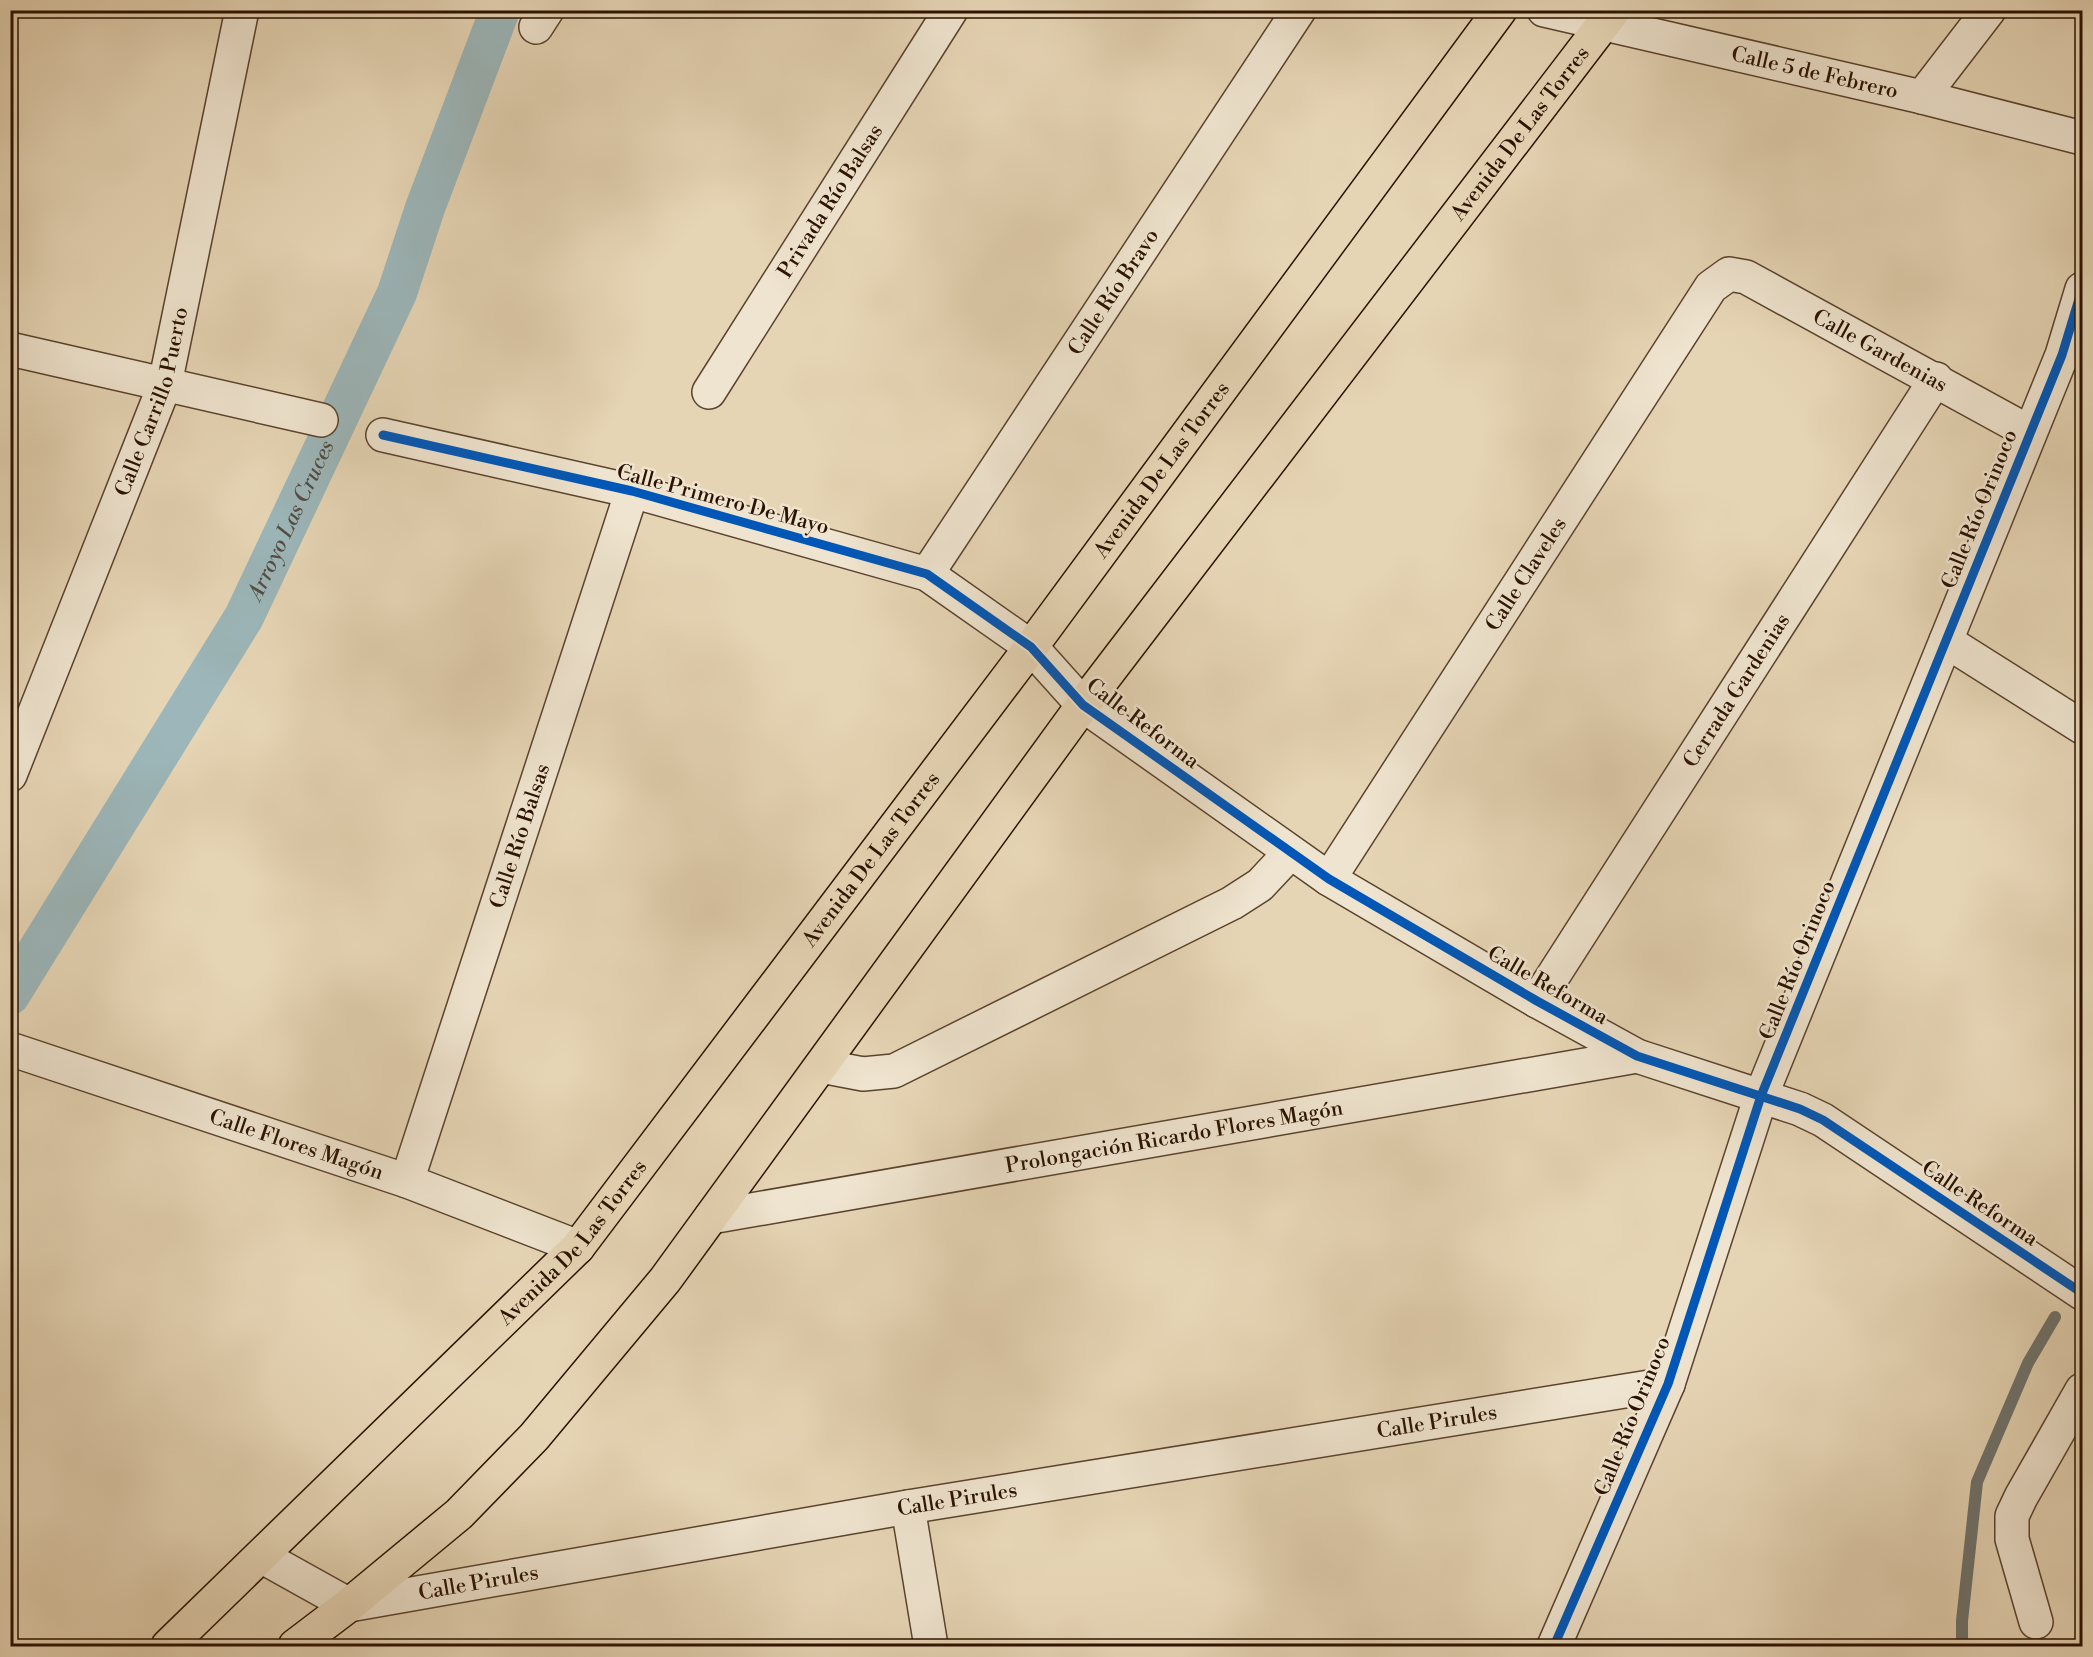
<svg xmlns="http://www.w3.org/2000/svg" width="2093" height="1657" viewBox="0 0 2093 1657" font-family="'Libre Bodoni',serif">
  <rect width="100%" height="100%" fill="#e6d5b5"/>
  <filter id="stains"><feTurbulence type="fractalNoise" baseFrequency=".00333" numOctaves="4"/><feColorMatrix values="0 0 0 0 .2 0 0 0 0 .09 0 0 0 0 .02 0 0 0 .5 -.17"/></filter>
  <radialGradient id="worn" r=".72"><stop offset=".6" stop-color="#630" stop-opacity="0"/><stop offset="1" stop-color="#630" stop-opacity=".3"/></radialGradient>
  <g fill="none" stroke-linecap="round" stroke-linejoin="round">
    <!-- stream -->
    <polyline stroke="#6f746f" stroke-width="12" points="1962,1646 1962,1621 1977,1482 2028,1363 2055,1317"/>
    <!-- canal -->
    <path stroke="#9cb6b9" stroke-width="40" id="s1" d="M10,995L244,617L397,293L425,208L500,10"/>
    <!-- minor casing -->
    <g stroke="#5a432d" stroke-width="36">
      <g id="minor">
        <path id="s2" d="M1544,10L1922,97L2082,138"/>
        <polyline points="536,27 547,10"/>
        <polyline points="1922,97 1989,10"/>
        <polyline points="10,349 321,420"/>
        <path id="s3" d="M709,392L951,10"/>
        <polyline points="383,435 632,491 927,574 1031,647 1083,705 1329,879 1537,1001 1637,1056 1800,1109 1823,1120 2082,1293"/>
        <path id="s4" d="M927,574L1299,10"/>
        <polyline points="1946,641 2082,727"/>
        <path id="s5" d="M10,775L165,384L242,10"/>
        <path id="s6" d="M1329,879L1711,287L1729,274L1746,277L2029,432"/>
        <path id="s7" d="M1537,1001L1936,379"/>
        <path id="s8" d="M10,1049L407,1181L578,1247"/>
        <polyline points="821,1066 863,1074 894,1071 1232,903 1260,885 1290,853"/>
        <path id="s9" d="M407,1181L632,491"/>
        <path id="s10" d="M711,1217L1637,1056"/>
        <polyline points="908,1507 931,1646"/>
        <path id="s11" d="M261,1556L349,1605L908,1507L1668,1384"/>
        <polyline points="2036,1622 2012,1539 2012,1516 2021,1497 2082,1390"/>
        <polyline points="1554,1646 1668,1384 1761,1096 2062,355 2082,289"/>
      </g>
    </g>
    <!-- major casing -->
    <g stroke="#2b1200" stroke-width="36">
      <g id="major">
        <path id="s12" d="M168,1646L578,1247L1031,647L1500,10"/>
        <path id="s13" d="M295,1646L349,1605L459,1514L534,1437L665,1280L1083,705L1614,10"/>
      </g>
    </g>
    <!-- minor -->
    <use href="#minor" stroke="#efe4cf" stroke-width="33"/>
    <!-- major -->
    <use href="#major" stroke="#e6d5b5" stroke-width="33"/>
    <!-- cycleway casing -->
    <g stroke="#efe4cf" stroke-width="13">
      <g id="cycleway">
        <polyline points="383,435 632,491 927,574 1031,647 1083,705 1329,879 1537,1001 1637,1056 1800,1109 1823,1120 2082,1293"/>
        <polyline points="1554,1646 1668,1384 1761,1096 2062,355 2082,289"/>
      </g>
    </g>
    <!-- cycleway -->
    <use href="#cycleway" stroke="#0057b8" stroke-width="9"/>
  </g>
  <g text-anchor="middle" stroke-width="5" stroke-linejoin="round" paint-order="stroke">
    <!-- street labels -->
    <g font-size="21" fill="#2b1200" stroke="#efe4cf">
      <text dy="7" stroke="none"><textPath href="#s2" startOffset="278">Calle 5 de Febrero</textPath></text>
      <text dy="7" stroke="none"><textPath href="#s13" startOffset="1953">Avenida De Las Torres</textPath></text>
      <text dy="7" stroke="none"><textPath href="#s3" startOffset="226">Privada Río Balsas</textPath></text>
      <text dy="7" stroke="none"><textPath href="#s4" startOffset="338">Calle Río Bravo</textPath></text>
      <text dy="7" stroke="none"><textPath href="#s6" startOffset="897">Calle Gardenias</textPath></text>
      <text dy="7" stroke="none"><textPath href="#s5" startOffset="400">Calle Carrillo Puerto</textPath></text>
      <text dy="7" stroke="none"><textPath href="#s12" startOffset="1544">Avenida De Las Torres</textPath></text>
      <text transform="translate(723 499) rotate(15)" y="7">Calle Primero De Mayo</text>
      <text transform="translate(1979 509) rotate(-68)" y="7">Calle Río Orinoco</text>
      <text dy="7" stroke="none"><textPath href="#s6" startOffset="363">Calle Claveles</textPath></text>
      <text dy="7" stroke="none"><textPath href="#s7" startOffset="369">Cerrada Gardenias</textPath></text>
      <text transform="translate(1143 723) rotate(37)" y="7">Calle Reforma</text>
      <text dy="7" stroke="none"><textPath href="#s9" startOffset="363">Calle Río Balsas</textPath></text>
      <text dy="7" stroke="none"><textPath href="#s12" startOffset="1058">Avenida De Las Torres</textPath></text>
      <text transform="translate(1797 960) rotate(-68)" y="7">Calle Río Orinoco</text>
      <text transform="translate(1548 985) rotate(30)" y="7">Calle Reforma</text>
      <text dy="7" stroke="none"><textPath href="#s10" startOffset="470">Prolongación Ricardo Flores Magón</textPath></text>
      <text dy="7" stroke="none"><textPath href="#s8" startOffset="302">Calle Flores Magón</textPath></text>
      <text transform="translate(1980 1203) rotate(34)" y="7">Calle Reforma</text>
      <text dy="7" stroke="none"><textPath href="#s12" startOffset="572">Avenida De Las Torres</textPath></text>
      <text transform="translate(1632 1416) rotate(-68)" y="7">Calle Río Orinoco</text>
      <text dy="7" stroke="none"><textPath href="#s11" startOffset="1204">Calle Pirules</textPath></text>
      <text dy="7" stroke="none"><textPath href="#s11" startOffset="718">Calle Pirules</textPath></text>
      <text dy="7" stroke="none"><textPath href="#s11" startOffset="232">Calle Pirules</textPath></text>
    </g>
    <!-- water labels -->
    <g font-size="22" font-style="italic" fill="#534b41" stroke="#efe4cf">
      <text dy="8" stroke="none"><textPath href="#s1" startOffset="552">Arroyo Las Cruces</textPath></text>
    </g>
  </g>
  <!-- margin -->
  <rect width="2093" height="1657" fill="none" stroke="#e6d5b5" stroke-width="36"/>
  <rect x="12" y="12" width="2069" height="1633" fill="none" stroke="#2b1200" stroke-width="3"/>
  <rect x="18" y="18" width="2057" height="1621" fill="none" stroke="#2b1200" stroke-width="1.5"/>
  <rect width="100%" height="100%" filter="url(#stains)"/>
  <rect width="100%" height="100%" fill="url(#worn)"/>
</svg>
